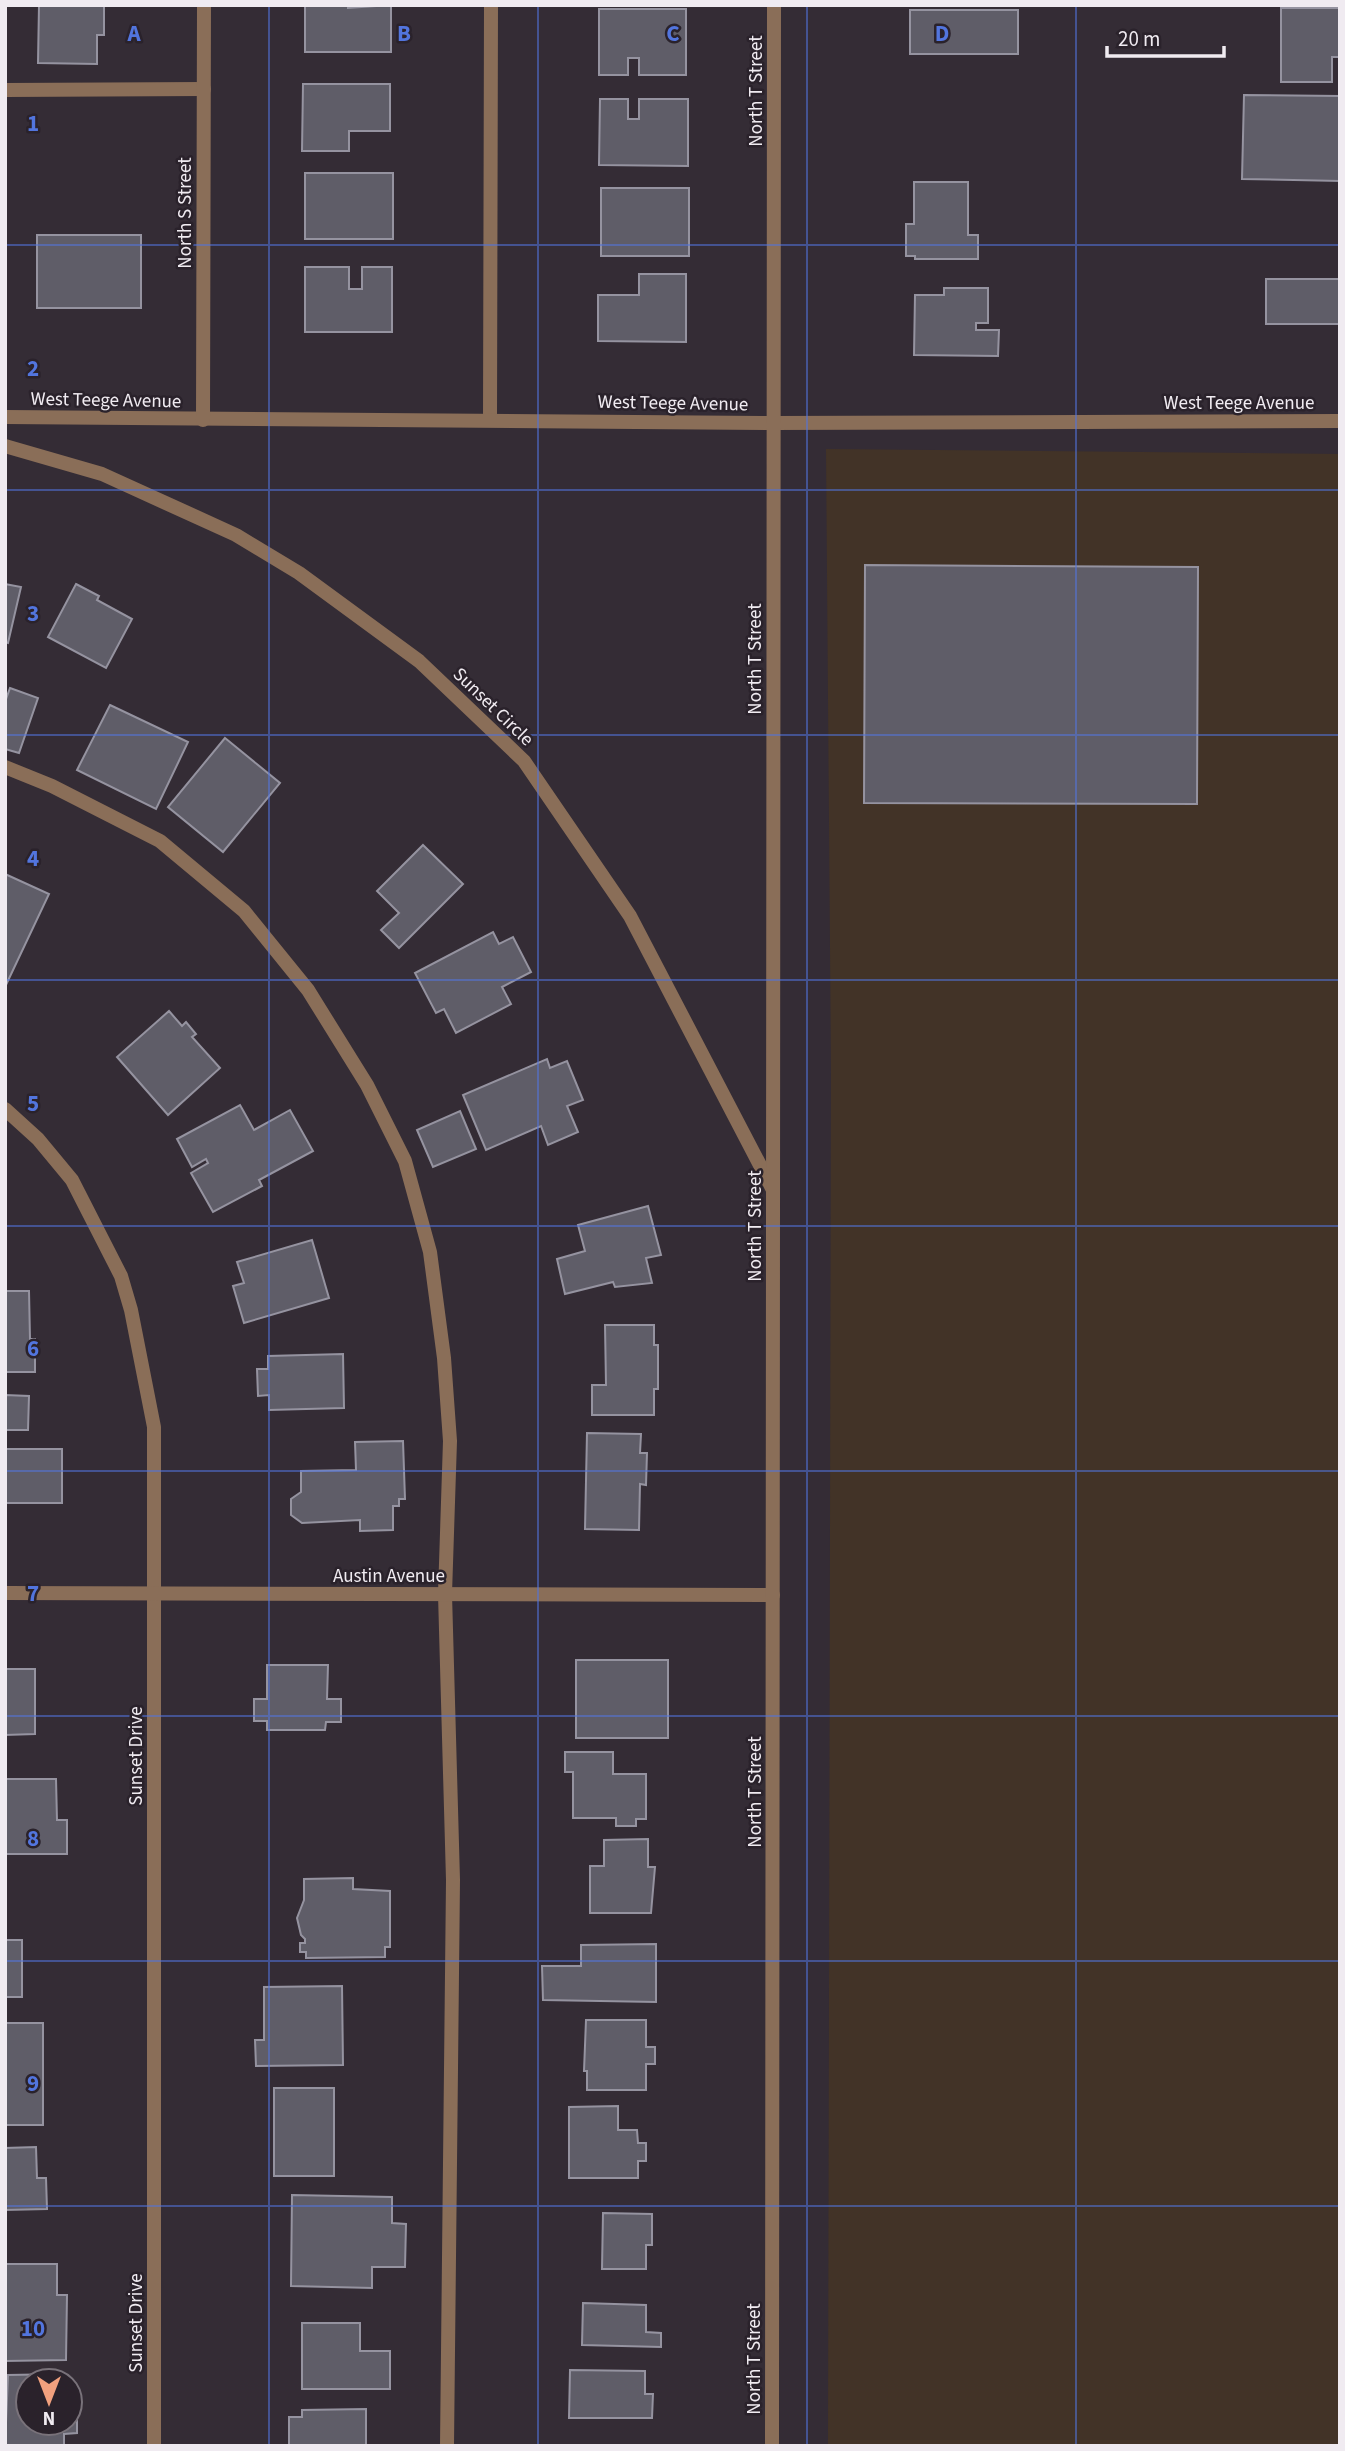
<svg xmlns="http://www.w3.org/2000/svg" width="1345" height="2451" viewBox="0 0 1345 2451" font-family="'Source Sans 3',sans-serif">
  <rect width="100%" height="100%" fill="#342c35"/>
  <!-- commercial -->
  <polygon fill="#423327" points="826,449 1340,454 1340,2446 828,2446 831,1071"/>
  <!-- building -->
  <g fill="#5f5d68" stroke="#9593a0" stroke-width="2">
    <polygon points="39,5 104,5 104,35 97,35 97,64 38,63"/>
    <polygon points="305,5 348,5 348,8 391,5 391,52 305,52"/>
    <polygon points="1281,8 1340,8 1340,57 1332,57 1332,82 1281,82"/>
    <polygon points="599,9 686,9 686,75 639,75 639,58 628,58 628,75 599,75"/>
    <rect x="910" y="10" width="108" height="44"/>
    <polygon points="303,84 390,84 390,131 349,131 349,151 302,151"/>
    <polygon points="1244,95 1340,96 1340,181 1242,179"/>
    <polygon points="600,99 628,99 628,119 639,119 639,99 688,99 688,166 599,165"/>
    <rect x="305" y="173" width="88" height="66"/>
    <polygon points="914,182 968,182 968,235 978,235 978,259 915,259 915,256 906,256 906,224 914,224"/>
    <rect x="601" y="188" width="88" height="68"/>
    <rect x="37" y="235" width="104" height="73"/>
    <polygon points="305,267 349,267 349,289 362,289 362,267 392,267 392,332 305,332"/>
    <polygon points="639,274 686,274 686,342 598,341 598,295 639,295"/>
    <rect x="1266" y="279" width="74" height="45"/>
    <polygon points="944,288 988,288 988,323 976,323 976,330 999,330 998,356 914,355 915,295 944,295"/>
    <polygon points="865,565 1198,567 1197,804 864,803"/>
    <polygon points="5,584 21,587 8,643 5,642"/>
    <polygon points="76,584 99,596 97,600 132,619 106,668 48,637"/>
    <polygon points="10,688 38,698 19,753 5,749 5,702"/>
    <polygon points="110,705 188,742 156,809 77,770"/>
    <polygon points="225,738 280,783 223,852 168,807"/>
    <polygon points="423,845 463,884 399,948 381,930 399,913 377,891"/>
    <polygon points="5,874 49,894 5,987"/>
    <polygon points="493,932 499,944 513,937 531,972 502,987 511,1004 456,1033 444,1009 436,1013 415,973"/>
    <polygon points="169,1011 182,1026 186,1022 196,1034 192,1037 220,1068 168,1115 117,1057"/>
    <polygon points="547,1059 550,1068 567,1061 583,1100 567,1106 578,1132 548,1145 541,1126 486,1150 463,1095"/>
    <polygon points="240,1105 254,1130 290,1110 313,1151 259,1180 262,1186 213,1212 191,1173 208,1163 206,1159 192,1167 177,1139"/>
    <polygon points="460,1111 476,1149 433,1167 417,1130"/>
    <polygon points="648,1206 661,1255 646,1258 652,1283 615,1287 613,1282 565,1294 557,1259 585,1251 578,1225"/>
    <polygon points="312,1240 329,1298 244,1323 233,1286 244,1283 237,1262"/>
    <polygon points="5,1291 29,1291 30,1339 35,1339 35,1372 5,1372"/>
    <polygon points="605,1325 654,1325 654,1345 658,1345 658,1389 654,1389 654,1415 592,1415 592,1385 606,1385"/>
    <polygon points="343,1354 344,1408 269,1410 269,1395 258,1396 257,1369 268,1369 268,1356"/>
    <polygon points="5,1395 29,1396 28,1430 5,1430"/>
    <polygon points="587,1433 641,1434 640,1453 647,1453 646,1485 640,1484 639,1530 585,1529"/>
    <polygon points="403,1441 405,1499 399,1499 399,1506 393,1506 393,1530 360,1531 360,1520 302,1523 291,1515 291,1499 301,1492 301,1471 356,1470 355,1442"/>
    <rect x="5" y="1449" width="57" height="54"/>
    <rect x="576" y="1660" width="92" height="78"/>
    <polygon points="267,1665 328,1665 327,1699 341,1699 341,1722 326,1722 325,1730 267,1730 267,1721 254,1721 254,1699 267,1699"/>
    <polygon points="5,1669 35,1669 35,1734 5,1735"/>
    <polygon points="565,1752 613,1752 613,1774 646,1774 646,1819 636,1819 636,1826 616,1826 616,1818 573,1818 573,1772 565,1772"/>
    <polygon points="5,1779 56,1779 57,1820 67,1820 67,1854 5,1854"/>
    <polygon points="648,1839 648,1867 655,1867 651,1913 590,1913 590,1866 604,1866 604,1840"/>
    <polygon points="353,1878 353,1889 390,1891 390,1947 385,1947 385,1957 306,1958 306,1952 300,1952 300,1943 305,1943 305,1939 301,1935 297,1918 304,1900 304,1879"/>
    <rect x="5" y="1940" width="17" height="57"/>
    <polygon points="656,1944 656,2002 543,2000 542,1966 581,1966 581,1945"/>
    <polygon points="342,1986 343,2065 256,2066 255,2040 264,2040 264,1987"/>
    <polygon points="586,2020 646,2020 646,2047 655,2047 655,2064 646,2064 646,2090 587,2090 587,2071 584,2071"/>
    <rect x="5" y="2023" width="38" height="102"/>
    <rect x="274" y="2088" width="60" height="88"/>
    <polygon points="618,2106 618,2130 637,2130 638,2143 646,2143 646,2161 638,2161 638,2178 569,2178 569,2107"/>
    <polygon points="36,2147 37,2178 46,2178 47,2209 5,2210 5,2148"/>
    <polygon points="292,2195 392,2197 392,2223 406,2224 405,2267 372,2267 372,2288 291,2286"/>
    <polygon points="603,2213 652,2214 652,2245 646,2245 646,2269 602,2269"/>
    <polygon points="5,2264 57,2264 57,2295 67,2295 66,2360 5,2361"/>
    <polygon points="583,2303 646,2305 646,2332 661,2333 661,2347 582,2345"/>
    <polygon points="302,2323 360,2323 360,2351 390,2351 390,2389 302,2389"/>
    <polygon points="570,2370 645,2371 645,2394 653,2394 652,2418 569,2418"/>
    <polygon points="63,2374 63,2381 28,2381 28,2423 70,2423 70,2409 77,2409 77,2433 64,2434 64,2446 5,2446 8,2375"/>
    <polygon points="366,2409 366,2445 289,2446 289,2417 302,2417 302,2410"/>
  </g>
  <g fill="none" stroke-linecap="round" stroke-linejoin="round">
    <!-- service -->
    <g stroke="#8a6e58" stroke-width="14">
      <polyline points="5,90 204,89"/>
      <polyline points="490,420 491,5"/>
      <polyline points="5,767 52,786 160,841 244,911 308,990 367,1085 405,1161 430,1252 444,1358 450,1441 445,1594 453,1880 447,2446"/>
    </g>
    <!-- minor -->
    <g stroke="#8a6e58" stroke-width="14">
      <polyline points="5,417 773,423 1340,421"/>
      <polyline points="203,420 204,5"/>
      <polyline points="5,446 102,474 236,535 299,573 419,661 524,761 630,916 773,1190"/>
      <polyline points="5,1109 38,1139 72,1180 121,1276 131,1310 154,1427 154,2446"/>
      <polyline points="5,1593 773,1595"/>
    </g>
    <!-- tertiary -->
    <polyline stroke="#8a6e58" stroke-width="14" points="772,2446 774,5"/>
  </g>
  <!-- grid -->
  <path fill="none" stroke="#5275de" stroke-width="2" stroke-opacity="0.55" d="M269,5V2446M538,5V2446M807,5V2446M1076,5V2446M5,245H1340M5,490H1340M5,735H1340M5,980H1340M5,1226H1340M5,1471H1340M5,1716H1340M5,1961H1340M5,2206H1340"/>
  <g text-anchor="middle" stroke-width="5" stroke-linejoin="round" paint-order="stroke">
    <!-- street labels -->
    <g font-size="19" fill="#f0ebf1" stroke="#2a222b">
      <text transform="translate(755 91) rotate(-90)" y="7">North T Street</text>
      <text transform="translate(184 213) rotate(-90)" y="7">North S Street</text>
      <text transform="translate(106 399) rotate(1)" y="7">West Teege Avenue</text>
      <text transform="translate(673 402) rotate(1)" y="7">West Teege Avenue</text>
      <text x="1239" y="409">West Teege Avenue</text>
      <text transform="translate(754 659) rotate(-90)" y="7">North T Street</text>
      <text transform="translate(494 706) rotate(44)" y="7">Sunset Circle</text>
      <text transform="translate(754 1226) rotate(-90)" y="7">North T Street</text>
      <text x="389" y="1582">Austin Avenue</text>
      <text transform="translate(135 1756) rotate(-90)" y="7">Sunset Drive</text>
      <text transform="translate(754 1792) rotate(-90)" y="7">North T Street</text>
      <text transform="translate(135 2323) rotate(-90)" y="7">Sunset Drive</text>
      <text transform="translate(753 2359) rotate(-90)" y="7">North T Street</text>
    </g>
  </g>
  <g font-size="23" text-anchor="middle" font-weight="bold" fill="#5275de" stroke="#2a222b" stroke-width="5" stroke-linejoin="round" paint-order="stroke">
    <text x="134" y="41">A</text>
    <text x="404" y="41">B</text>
    <text x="673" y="41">C</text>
    <text x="942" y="41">D</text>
    <text x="33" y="131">1</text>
    <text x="33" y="376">2</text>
    <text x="33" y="621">3</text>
    <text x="33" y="866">4</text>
    <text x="33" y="1111">5</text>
    <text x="33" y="1356">6</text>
    <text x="33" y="1601">7</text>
    <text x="33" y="1846">8</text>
    <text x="33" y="2091">9</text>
    <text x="33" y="2336">10</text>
  </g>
  <!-- border -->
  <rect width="1345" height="2451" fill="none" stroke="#f0ebf1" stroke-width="14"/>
  <!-- north arrow -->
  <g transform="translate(49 2402) rotate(180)"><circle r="33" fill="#2a222b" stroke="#79727a" stroke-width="2"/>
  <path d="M0-5L12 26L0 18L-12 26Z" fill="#f2a17e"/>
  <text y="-10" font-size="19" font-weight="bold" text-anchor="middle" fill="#f0ebf1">N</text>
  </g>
  <!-- scale -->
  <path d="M1107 46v10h117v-10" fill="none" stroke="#f0ebf1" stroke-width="3.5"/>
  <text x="1118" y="46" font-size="21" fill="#f0ebf1" stroke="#2a222b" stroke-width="5" paint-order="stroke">20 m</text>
</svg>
